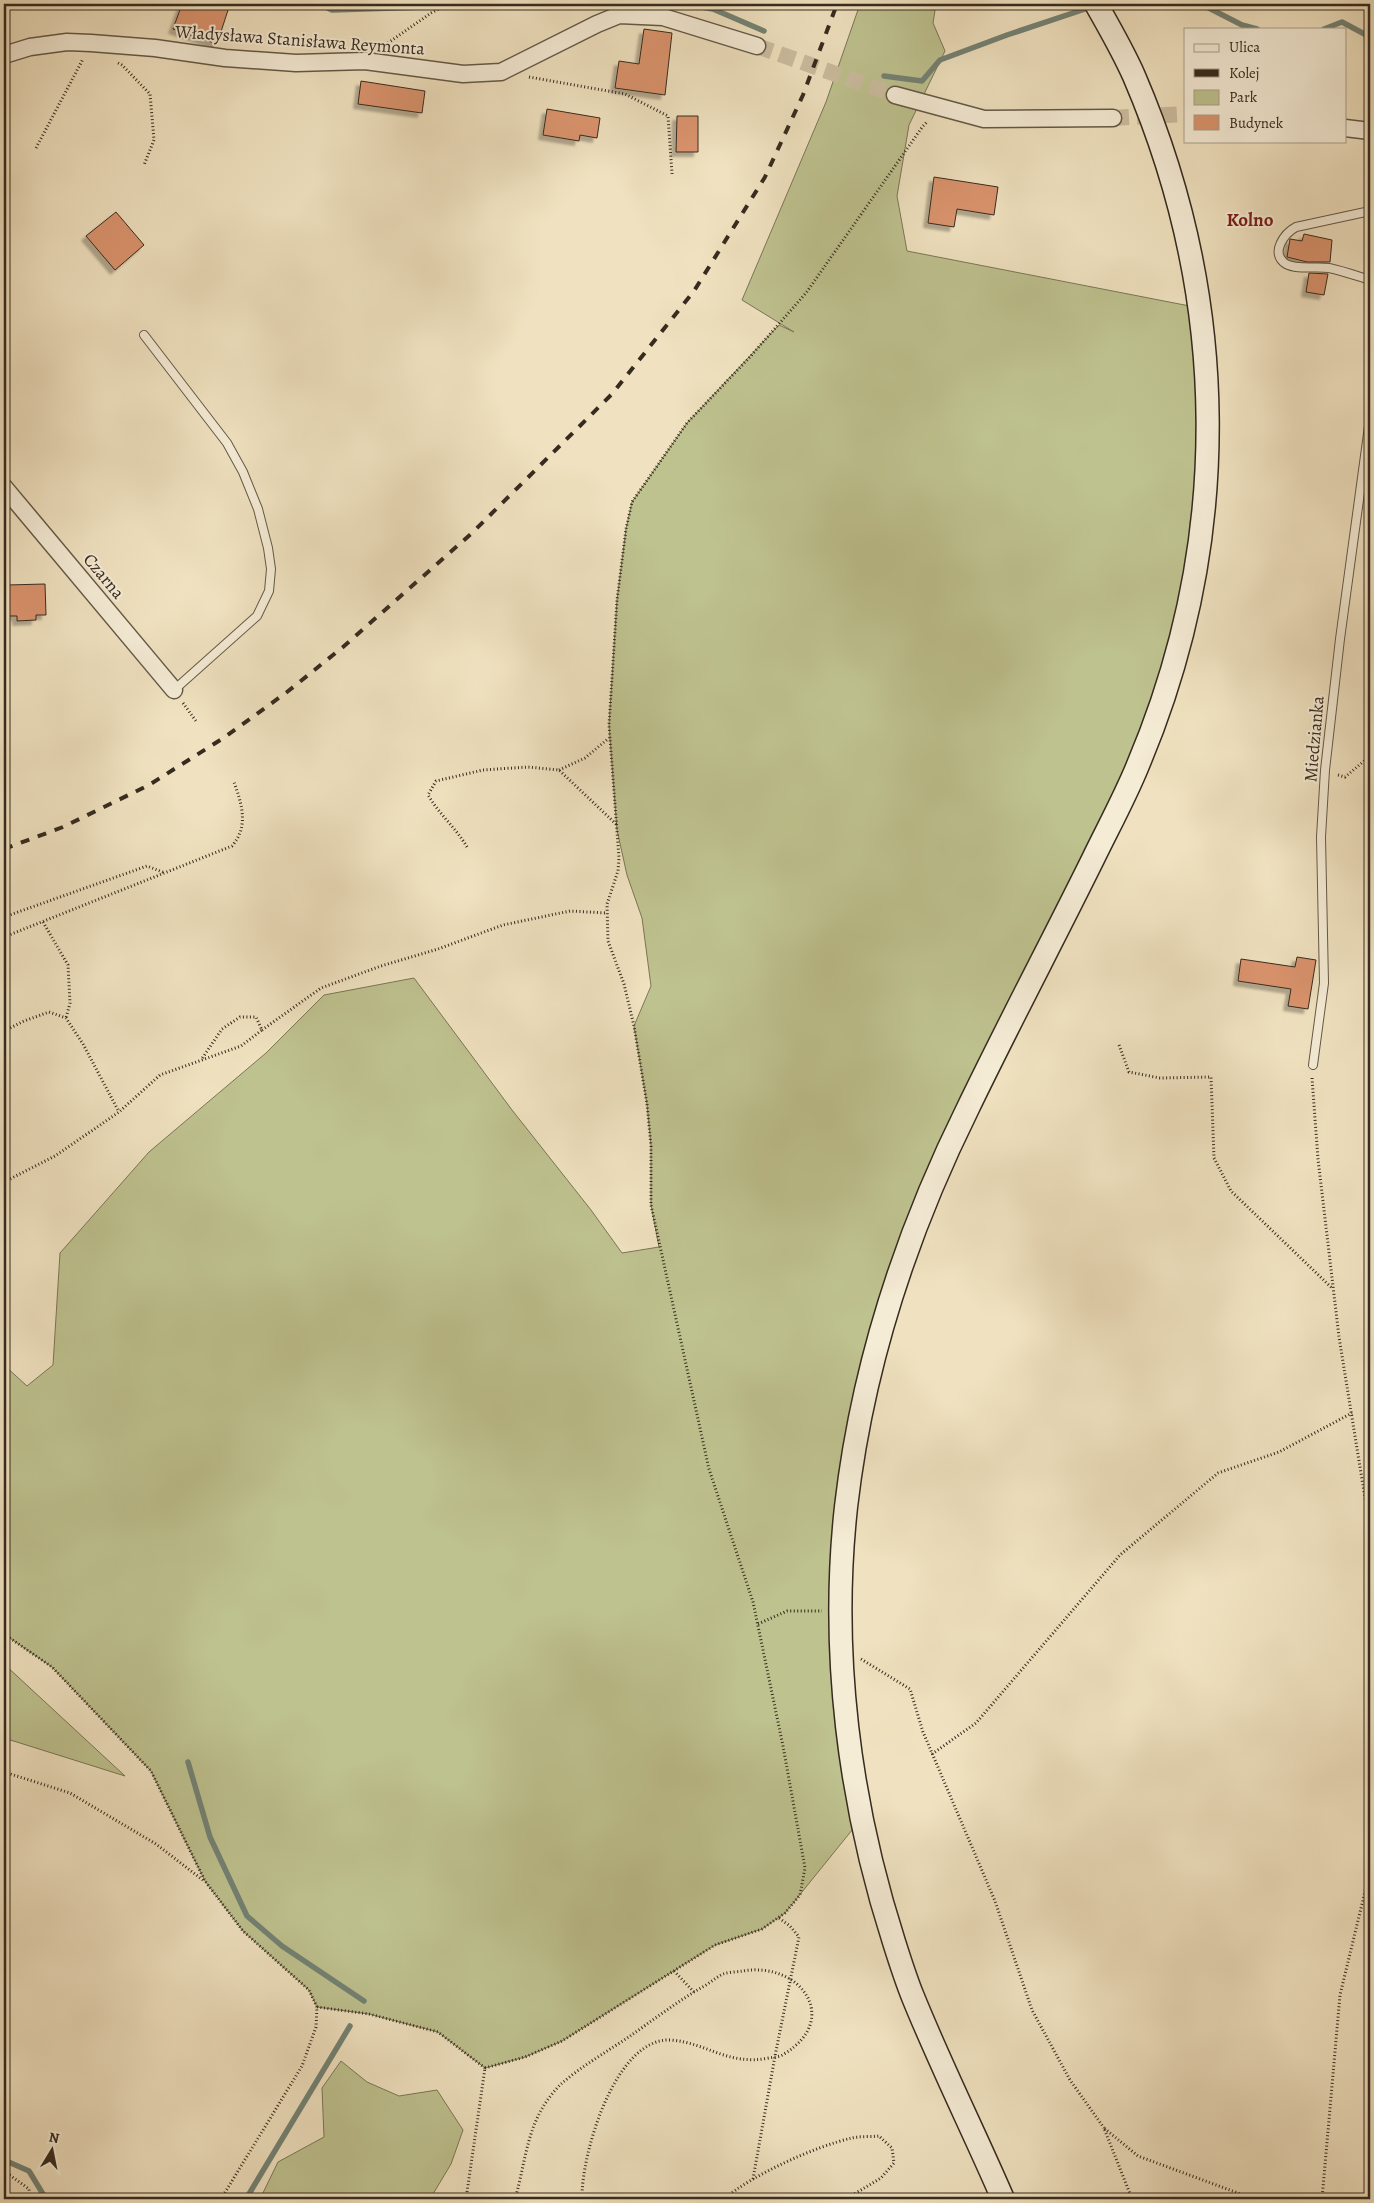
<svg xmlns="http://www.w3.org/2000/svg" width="1374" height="2203" viewBox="0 0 1374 2203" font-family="Alegreya,serif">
  <defs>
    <filter id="shadow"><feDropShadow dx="-4.5" dy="4.5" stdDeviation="1" flood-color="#0004"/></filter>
  </defs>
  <rect width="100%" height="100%" fill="#f0e2c0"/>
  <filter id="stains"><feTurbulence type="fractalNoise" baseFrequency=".004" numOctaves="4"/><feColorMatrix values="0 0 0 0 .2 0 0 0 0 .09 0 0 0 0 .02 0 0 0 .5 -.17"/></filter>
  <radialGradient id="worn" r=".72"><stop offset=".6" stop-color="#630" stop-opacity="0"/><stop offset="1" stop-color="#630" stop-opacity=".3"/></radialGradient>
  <!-- green -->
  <g fill="#bec28f" stroke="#7a7657">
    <polygon points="860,4 936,4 933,23 945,51 909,125 897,196 907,251 1200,308 1208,403 1172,674 901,1267 842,1554 861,1819 785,1913 762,1929 715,1945 562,2041 525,2057 485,2068 438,2032 369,2014 317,2007 309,1990 243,1931 205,1881 151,1771 52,1667 4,1634 4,1365 27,1386 53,1365 60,1253 149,1152 266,1053 324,995 414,978 512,1110 591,1210 622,1253 659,1247 651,1205 651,1146 647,1104 634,1026 651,986 642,918 627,875 617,830 609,725 617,600 626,529 632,502 687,423 779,325 794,332 742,300 826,102"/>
    <polygon points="4,1664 17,1676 125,1776 4,1738"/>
    <polygon points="341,2061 367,2082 399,2096 437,2090 463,2130 451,2164 430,2199 260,2199 278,2162 324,2137 322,2088"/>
  </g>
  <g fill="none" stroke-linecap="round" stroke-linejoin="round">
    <!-- stream -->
    <g stroke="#738375" stroke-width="5.5">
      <polyline points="319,4 332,10 427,7"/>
      <polyline points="684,4 713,9 764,31"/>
      <polyline points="1201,4 1242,25 1257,29"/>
      <polyline points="459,7 553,4"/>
      <polyline points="1324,29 1342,22 1370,37"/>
      <polyline points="884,76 922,81 940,60 1007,35 1091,7"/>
      <polyline points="188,1762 210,1837 247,1916 282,1946 364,2001"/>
      <polyline points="4,2160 29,2171 46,2199"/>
      <polyline points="246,2199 350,2026"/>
    </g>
  </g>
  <!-- building -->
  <g fill="#db946e" stroke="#362b1f" filter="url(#shadow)">
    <polygon points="182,4 219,4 229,7 217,44 173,29"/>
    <polygon points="644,29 672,33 665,95 615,88 619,61 639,64"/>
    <polygon points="361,81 425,91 422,113 358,104"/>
    <polygon points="547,109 600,118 597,138 580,135 579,141 543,135"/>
    <polygon points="677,116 698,116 698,152 676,152"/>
    <polygon points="934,177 998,187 994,215 957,209 954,227 928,223"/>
    <polygon points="116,212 144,245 115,270 86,236"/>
    <polygon points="1304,234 1332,240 1330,262 1307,262 1287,257 1290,239 1302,241"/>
    <polygon points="1309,273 1328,274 1324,295 1306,292"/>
    <polygon points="45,584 46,615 36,615 36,620 17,621 17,616 8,616 7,585"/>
    <polygon points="1297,957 1316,960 1308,1009 1288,1006 1291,989 1238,981 1241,959 1295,967"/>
  </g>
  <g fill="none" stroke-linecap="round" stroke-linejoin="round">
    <!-- minor-tunnel -->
    <g stroke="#cbbda0" stroke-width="16" stroke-dasharray="16 8" stroke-linecap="butt">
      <polyline points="757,46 895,95"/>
      <polyline points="1113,118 1185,114"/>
    </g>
    <!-- service casing -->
    <g stroke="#645947" stroke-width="10">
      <g id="service">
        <path d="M1370,211L1296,227C1285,233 1269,253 1286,264C1297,270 1316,266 1329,268C1343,271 1357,276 1370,280"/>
        <polyline points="144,335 227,443 243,472 258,509 268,548 271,569 269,591 257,616 174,690"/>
        <polyline points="1313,1065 1324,983 1321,837 1325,770 1340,639 1370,419"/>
      </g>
    </g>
    <!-- minor casing -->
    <g stroke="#645947" stroke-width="19">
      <g id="minor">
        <polyline points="4,55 30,47 67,42 91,43 155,48 225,58 296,63 365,61 463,74 501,72 597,24 619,15 663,17 757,46"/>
        <polyline points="895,95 984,119 1113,118"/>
        <polyline points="1345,128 1370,131"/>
        <polyline points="4,487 174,690"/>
      </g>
    </g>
    <!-- secondary casing -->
    <g stroke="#362b1f" stroke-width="25">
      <path id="secondary" d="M1003,2199C974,2132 941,2066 913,1997C906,1980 900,1961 894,1942C849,1802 830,1653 846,1507C862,1368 906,1233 968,1108C1008,1025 1052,942 1093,859C1108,828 1125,797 1138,765C1233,540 1230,299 1134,76C1123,51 1109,27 1096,4"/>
    </g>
    <!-- path -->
    <g stroke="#362b1f" stroke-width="3" stroke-dasharray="1 2.5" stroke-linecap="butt">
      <polyline points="385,45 431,13 449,4"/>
      <polyline points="118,63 122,65 150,94 154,140 144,165"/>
      <polyline points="529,77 625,94 668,116 672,174"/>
      <polyline points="36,148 83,59"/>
      <polyline points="183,703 196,721"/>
      <polyline points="559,770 585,758 609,738"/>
      <polyline points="1338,775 1345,777 1370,756"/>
      <path d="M467,847C456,828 439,814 428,795L436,781L483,770L528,767L559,770L617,825"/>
      <polyline points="4,917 147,866 165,873"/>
      <polyline points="43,922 68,965 70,1003 66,1018"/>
      <path d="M4,937L232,846C249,826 242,805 234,782"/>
      <polyline points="262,1030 321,988 381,966 438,949 503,925 570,911 607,913"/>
      <polyline points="4,1031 24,1021 49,1012 66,1018 83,1044 119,1112"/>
      <polyline points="1119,1045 1129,1072 1160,1078 1211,1077 1214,1158 1231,1191 1333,1289"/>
      <polyline points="1312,1078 1318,1159 1339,1337 1370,1529"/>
      <polyline points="4,1182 55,1156 119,1112 160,1075 241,1046 262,1030 256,1017 240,1017 222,1029 201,1060"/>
      <polyline points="758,1624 787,1611 822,1611"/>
      <polyline points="4,1634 52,1667 151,1771 205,1881 243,1931 309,1990 317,2007 316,2027 302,2066 221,2199"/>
      <polyline points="861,1659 910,1689 923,1732 995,1901 1032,2010 1070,2080 1104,2128"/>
      <polyline points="932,1754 976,1723 1120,1555 1218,1473 1279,1452 1352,1413"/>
      <polyline points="4,1772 70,1793 156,1844 204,1881"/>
      <polyline points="674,1971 694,1992"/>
      <polyline points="317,2007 369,2014 438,2032 485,2068"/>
      <polyline points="485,2068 525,2057 562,2041 715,1945 762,1929 785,1913 800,1895 805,1868 783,1746 753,1602 709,1469 651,1205 651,1146 647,1104 634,1026 624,984 608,941 607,904 618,871 619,858 609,725 617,600 626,529 632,502 687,423 749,358 806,293 923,126 927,122"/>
      <polyline points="4,2171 29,2189 30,2199"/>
      <polyline points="753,2179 775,2056 799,1937 790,1926 779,1918"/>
      <polyline points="466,2199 485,2068"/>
      <path d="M515,2199C524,2169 526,2135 543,2107C547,2100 554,2091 560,2085C581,2066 610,2050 633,2034C657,2017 681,1999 706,1985C712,1981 717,1977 723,1974C729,1972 737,1972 743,1971C800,1961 842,2019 784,2054C780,2057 774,2057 769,2058C727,2066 708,2043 671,2040C615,2037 581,2155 582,2199"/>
      <path d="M724,2199C752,2175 816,2146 852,2138C861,2136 871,2137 879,2136L892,2148L894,2163L881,2178L846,2199"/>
      <polyline points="1132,2199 1104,2128 1138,2156 1254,2199"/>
      <polyline points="1322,2199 1340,1995 1370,1871"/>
    </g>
    <!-- service -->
    <use href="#service" stroke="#f5ecd6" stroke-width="8"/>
    <!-- minor -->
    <use href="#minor" stroke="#f5ecd6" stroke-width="16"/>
    <!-- secondary -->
    <use href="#secondary" stroke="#f5ecd6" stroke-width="22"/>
    <!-- rail -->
    <polyline stroke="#362b1f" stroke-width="4" stroke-dasharray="9 9" stroke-linecap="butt" points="4,849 63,827 149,785 225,737 287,692 343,647 472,533 612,394 694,291 765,177 803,95 837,4"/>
  </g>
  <g text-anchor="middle" stroke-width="4" stroke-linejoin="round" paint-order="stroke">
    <!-- street labels -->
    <g font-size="18" fill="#362b1f" stroke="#f5ecd6">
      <text transform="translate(300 40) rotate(4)" y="6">Władysława Stanisława Reymonta</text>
      <text transform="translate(104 576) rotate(50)" y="6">Czarna</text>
      <text transform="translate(1314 739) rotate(-85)" y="6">Miedzianka</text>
    </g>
    <!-- neighbourhood labels -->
    <g font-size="19" font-weight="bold" fill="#7a1f14" stroke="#f5ecd6">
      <text x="1250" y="226">Kolno</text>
    </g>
  </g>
  <!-- margin -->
  <rect width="1374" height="2203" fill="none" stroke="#f0e2c0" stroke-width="20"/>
  <rect x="5" y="5" width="1364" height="2193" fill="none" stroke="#362b1f" stroke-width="2.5"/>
  <rect x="10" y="10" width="1354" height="2183" fill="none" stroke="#362b1f"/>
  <!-- legend -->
  <rect x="1184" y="28" width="162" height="115" fill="#f5ecd6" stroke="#a99f8d"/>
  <rect x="1194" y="44" width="25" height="8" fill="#f5ecd6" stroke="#a99f8d"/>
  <text x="1229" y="52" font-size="15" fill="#362b1f">Ulica</text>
  <rect x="1194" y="69" width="25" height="8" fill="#362b1f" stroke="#a99f8d"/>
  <text x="1229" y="78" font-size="15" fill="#362b1f">Kolej</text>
  <rect x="1194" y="90" width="25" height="15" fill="#bec28f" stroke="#a99f8d"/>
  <text x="1229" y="102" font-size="15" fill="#362b1f">Park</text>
  <rect x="1194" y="115" width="25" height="15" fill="#db946e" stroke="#a99f8d"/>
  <text x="1229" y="128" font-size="15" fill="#362b1f">Budynek</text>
  <!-- north arrow -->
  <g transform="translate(52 2150) rotate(10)" stroke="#f5ecd6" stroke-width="4" paint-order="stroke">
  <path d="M0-4L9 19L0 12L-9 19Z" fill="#362b1f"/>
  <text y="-8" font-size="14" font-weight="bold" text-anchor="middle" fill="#362b1f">N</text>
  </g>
  <rect width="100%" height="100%" filter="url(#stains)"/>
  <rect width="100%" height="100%" fill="url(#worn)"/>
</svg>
